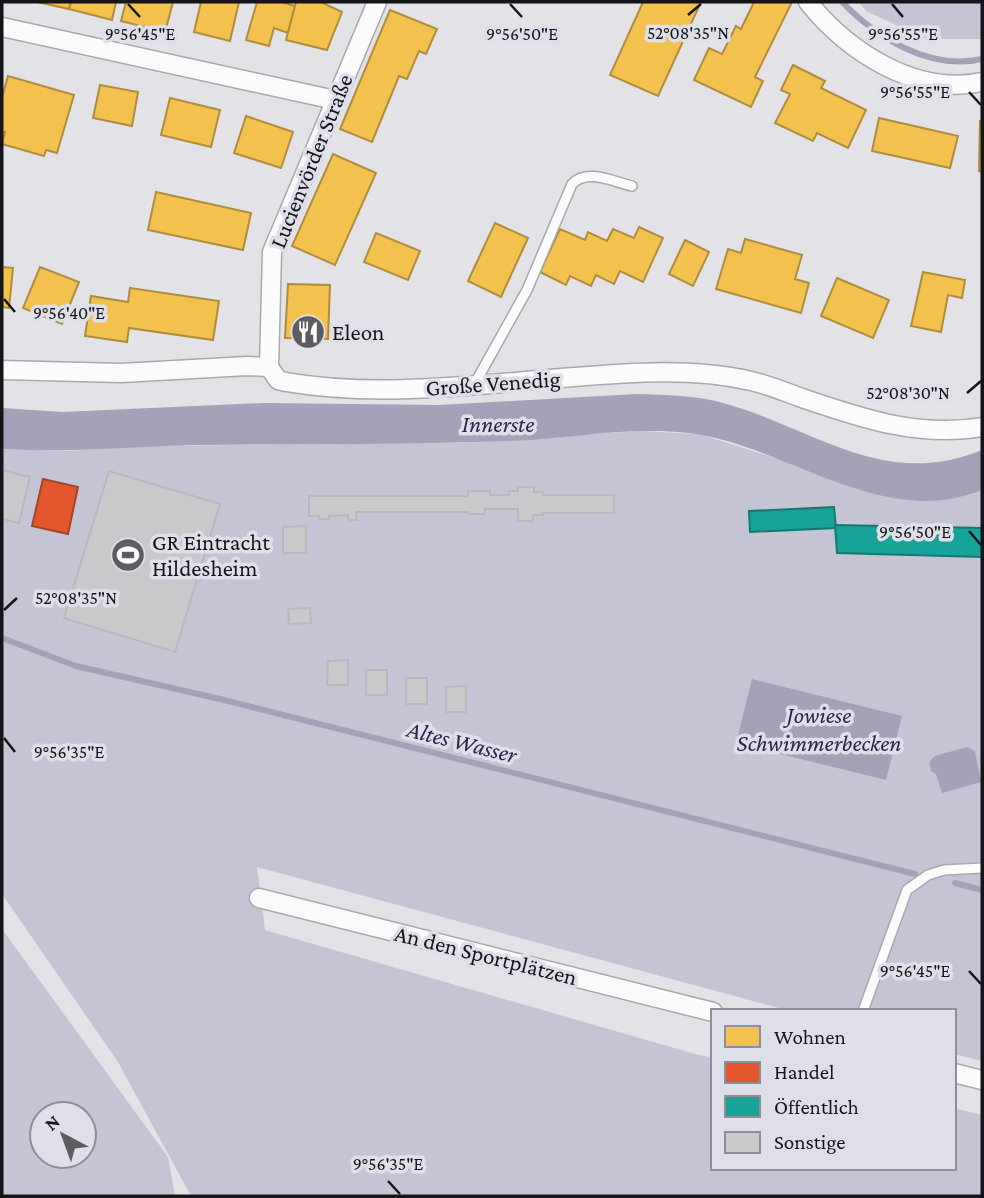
<svg xmlns="http://www.w3.org/2000/svg" width="984" height="1198" viewBox="0 0 984 1198" font-family="'Crimson Pro',serif">
  <rect width="100%" height="100%" fill="#e2e2e7"/>
  <!-- green -->
  <g fill="#c5c4d5" fill-rule="evenodd">
    <polygon points="859,2 982,2 982,39 926,39 866,11"/>
    <polygon points="639,431 699,434 769,456 946,499 970,495 982,490 982,1061 954,1054 954,1011 790,1011 257,867 265,930 695,1054 713,1058 713,1168 954,1168 954,1108 982,1115 982,1196 191,1196 118,1062 2,894 2,449 69,451 139,446 457,443"/>
    <path d="M2,929L168,1157L175,1196H2ZM42,1114H84V1156H42Z"/>
  </g>
  <!-- water -->
  <g fill="#a4a2b8">
    <path d="M636,394C666,395 697,395 727,404C816,430 885,490 982,450V490C881,531 785,444 688,433C628,426 568,439 509,441C403,445 297,444 192,445C128,447 65,453 2,449V408L62,412L264,403L439,405Z"/>
    <polygon points="752,679 902,716 886,780 736,743"/>
    <path d="M967,747L975,751L981,782L942,793L936,774L931,771C929,764 929,760 935,756Z"/>
  </g>
  <!-- homes -->
  <g fill="#f2c14e" stroke="#b08d3e" stroke-width="2">
    <polygon points="37,2 71,2 69,9"/>
    <polygon points="71,2 116,2 112,20 69,9"/>
    <polygon points="126,2 173,2 165,32 121,21"/>
    <polygon points="201,2 239,2 230,41 194,32"/>
    <polygon points="257,2 281,2 295,6 288,33 274,28 269,46 246,40"/>
    <polygon points="296,2 321,2 342,12 327,50 286,40"/>
    <polygon points="643,2 701,2 658,96 610,75"/>
    <polygon points="754,2 792,2 755,77 763,81 751,107 694,80 709,48 722,54 736,26 741,29"/>
    <polygon points="390,10 437,29 426,54 419,51 407,79 399,76 372,142 340,129"/>
    <polygon points="793,65 825,81 821,88 866,110 848,148 817,133 813,141 775,123 790,94 781,90"/>
    <polygon points="8,76 74,95 57,153 46,150 44,156 2,144 5,132 2,132 2,98"/>
    <polygon points="100,85 138,92 132,126 93,118"/>
    <polygon points="170,98 220,110 211,147 161,135"/>
    <polygon points="246,116 293,132 281,168 234,153"/>
    <polygon points="879,118 958,136 950,168 872,151"/>
    <polygon points="980,121 982,121 982,171 979,171"/>
    <polygon points="333,154 376,173 335,265 292,246"/>
    <polygon points="156,192 251,213 243,250 148,230"/>
    <polygon points="495,223 528,238 501,297 468,281"/>
    <polygon points="639,227 663,238 643,282 620,271 614,284 596,275 591,286 570,276 566,285 540,272 560,229 585,240 588,232 607,241 613,229 634,238"/>
    <polygon points="376,233 420,251 408,280 364,262"/>
    <polygon points="745,239 802,255 795,279 809,283 801,313 716,289 728,249 741,253"/>
    <polygon points="685,240 709,252 693,286 669,274"/>
    <polygon points="2,267 13,268 9,308 2,307"/>
    <polygon points="40,267 79,282 62,324 23,308"/>
    <polygon points="923,272 965,280 962,298 948,295 941,332 911,326"/>
    <polygon points="837,278 889,300 873,338 821,316"/>
    <polygon points="288,284 330,285 328,339 285,338"/>
    <polygon points="130,288 219,301 213,340 129,328 127,342 85,336 91,296 128,302"/>
  </g>
  <!-- shops -->
  <polygon fill="#e4572e" stroke="#a64328" stroke-width="2" points="43,479 78,487 68,534 32,526"/>
  <!-- public -->
  <g fill="#17a398" stroke="#167872" stroke-width="2">
    <polygon points="834,507 836,528 750,532 749,511"/>
    <polygon points="835,525 982,528 982,557 837,553"/>
  </g>
  <g fill="none" stroke-linecap="round" stroke-linejoin="round">
    <!-- stream -->
    <g stroke="#a4a2b8" stroke-width="6">
      <path d="M842,2C877,38 930,71 982,59"/>
      <polyline points="2,638 76,666 220,699 915,874"/>
      <polyline points="955,883 982,890"/>
    </g>
  </g>
  <!-- building -->
  <g fill="#c9c9cc" stroke="#b9b9bd" stroke-width="2">
    <polygon points="2,470 30,477 19,523 2,519"/>
    <polygon points="109,471 220,504 175,652 64,618"/>
    <polygon points="518,487 534,487 534,492 543,492 543,495 614,495 614,513 543,513 543,515 533,515 533,521 518,521 518,509 485,509 485,514 469,514 469,512 356,512 357,520 348,520 348,515 329,516 329,519 319,519 319,516 309,516 309,496 468,496 468,491 490,491 490,495 509,495 509,491 518,491"/>
    <polygon points="306,526 306,553 283,553 283,527"/>
    <polygon points="310,608 311,623 289,624 288,609"/>
    <polygon points="348,660 348,685 327,685 328,661"/>
    <rect x="366" y="670" width="21" height="25"/>
    <rect x="406" y="678" width="21" height="26"/>
    <polygon points="466,686 466,712 446,712 446,687"/>
  </g>
  <g fill="none" stroke-linecap="round" stroke-linejoin="round">
    <!-- service casing -->
    <g stroke="#a9a9ad" stroke-width="12">
      <g id="service">
        <path d="M474,385L527,290L572,184C587,168 614,182 632,186"/>
        <polyline points="863,1011 907,890 928,875 944,870 982,868"/>
      </g>
    </g>
    <!-- minor casing -->
    <g stroke="#a9a9ad" stroke-width="21">
      <g id="minor">
        <path d="M808,2C848,52 916,96 982,82"/>
        <polyline points="2,27 335,100"/>
        <path d="M269,367L278,380L286,382C373,397 464,386 550,379C616,374 686,366 751,381C769,385 785,392 802,398C861,418 918,438 982,427"/>
        <polyline points="269,367 272,252 377,2"/>
        <polyline points="2,370 121,373 247,366 269,367"/>
        <polyline points="259,898 713,1012"/>
        <polyline points="954,1073 982,1080"/>
      </g>
    </g>
    <!-- service -->
    <use href="#service" stroke="#fbfbfb" stroke-width="9"/>
    <!-- minor -->
    <use href="#minor" stroke="#fbfbfb" stroke-width="18"/>
  </g>
  <!-- ticks -->
  <path fill="none" stroke="#151519" stroke-width="2.5" d="M128,4L140,17M510,4L522,17M892,4L903,17M688,15L701,4M969,92L981,105M4,299L15,312M967,393L981,381M969,531L981,545M4,610L17,598M4,738L15,752M969,971L981,984M388,1181L400,1194"/>
  <!-- icons -->
  <defs>
    <g id="restaurant-disc" transform="scale(1.75)"><circle r="9.5" fill="#5d5d61" stroke="#dfdfea"/><path d="M-5-6h1v4h1v-4h1v4h1v-4h1v5L-1.5 .5V6h-2V.5L-5-1ZM5-6V6H3V1.5H1.5Q1.5-4 5-6Z" fill="#fff"/></g>
    <g id="stadium-disc" transform="scale(1.75)"><circle r="9.5" fill="#5d5d61" stroke="#dfdfea"/><path d="M0-5a6.5 5 0 1 0 0 10a6.5 5 0 1 0 0-10ZM-3.5-1.8h7v3.6h-7Z" fill="#fff"/></g>
  </defs>
  <g fill-rule="evenodd">
    <use href="#restaurant-disc" x="308" y="332"/>
    <use href="#stadium-disc" x="128" y="555"/>
  </g>
  <g text-anchor="middle" stroke-width="7" stroke-linejoin="round" paint-order="stroke">
    <!-- street labels -->
    <g font-size="23" fill="#151519" stroke="#dfdfea">
      <text transform="translate(311 161) rotate(-68)" y="8">Lucienvörder Straße</text>
      <text transform="translate(493 383) rotate(-4)" y="8">Große Venedig</text>
      <text transform="translate(486 955) rotate(14)" y="8">An den Sportplätzen</text>
    </g>
    <!-- poi labels -->
    <g font-size="23" fill="#151519" stroke="#dfdfea" text-anchor="start">
      <text x="332" y="340">Eleon</text>
      <text x="152" y="550">GR Eintracht<tspan x="152" dy="26">Hildesheim</tspan></text>
    </g>
    <!-- water labels -->
    <g font-size="24" font-style="italic" fill="#2c254f" stroke="#dfdfea">
      <text x="498" y="432">Innerste</text>
      <text x="819" y="723">Jowiese<tspan x="819" dy="28">Schwimmerbecken</tspan></text>
      <text transform="translate(462 742) rotate(14)" y="8">Altes Wasser</text>
    </g>
  </g>
  <g font-size="18" text-anchor="middle" fill="#151519" stroke="#dfdfea" stroke-width="7" stroke-linejoin="round" paint-order="stroke">
    <text x="688" y="39">52°08'35"N</text>
    <text x="140" y="40">9°56'45"E</text>
    <text x="522" y="40">9°56'50"E</text>
    <text x="903" y="40">9°56'55"E</text>
    <text x="915" y="98">9°56'55"E</text>
    <text x="69" y="319">9°56'40"E</text>
    <text x="908" y="399">52°08'30"N</text>
    <text x="915" y="538">9°56'50"E</text>
    <text x="76" y="604">52°08'35"N</text>
    <text x="69" y="758">9°56'35"E</text>
    <text x="915" y="977">9°56'45"E</text>
    <text x="388" y="1170">9°56'35"E</text>
  </g>
  <!-- border -->
  <rect width="984" height="1198" fill="none" stroke="#151519" stroke-width="7"/>
  <!-- legend -->
  <rect x="711" y="1009" width="245" height="161" fill="#dfdfea" stroke="#8e8e96" stroke-width="2"/>
  <rect x="725" y="1026" width="35" height="21" fill="#f2c14e" stroke="#8e8e96" stroke-width="2"/>
  <text x="774" y="1044" font-size="21" fill="#151519">Wohnen</text>
  <rect x="725" y="1062" width="35" height="21" fill="#e4572e" stroke="#8e8e96" stroke-width="2"/>
  <text x="774" y="1079" font-size="21" fill="#151519">Handel</text>
  <rect x="725" y="1096" width="35" height="21" fill="#17a398" stroke="#8e8e96" stroke-width="2"/>
  <text x="774" y="1114" font-size="21" fill="#151519">Öffentlich</text>
  <rect x="725" y="1132" width="35" height="21" fill="#c9c9cc" stroke="#8e8e96" stroke-width="2"/>
  <text x="774" y="1149" font-size="21" fill="#151519">Sonstige</text>
  <!-- north arrow -->
  <g transform="translate(63 1135) rotate(319)"><circle r="33" fill="#dfdfea" stroke="#8e8e96" stroke-width="2"/>
  <path d="M0-5L12 26L0 18L-12 26Z" fill="#5d5d61"/>
  <text y="-10" font-size="19" font-weight="bold" text-anchor="middle" fill="#151519">N</text>
  </g>
</svg>
